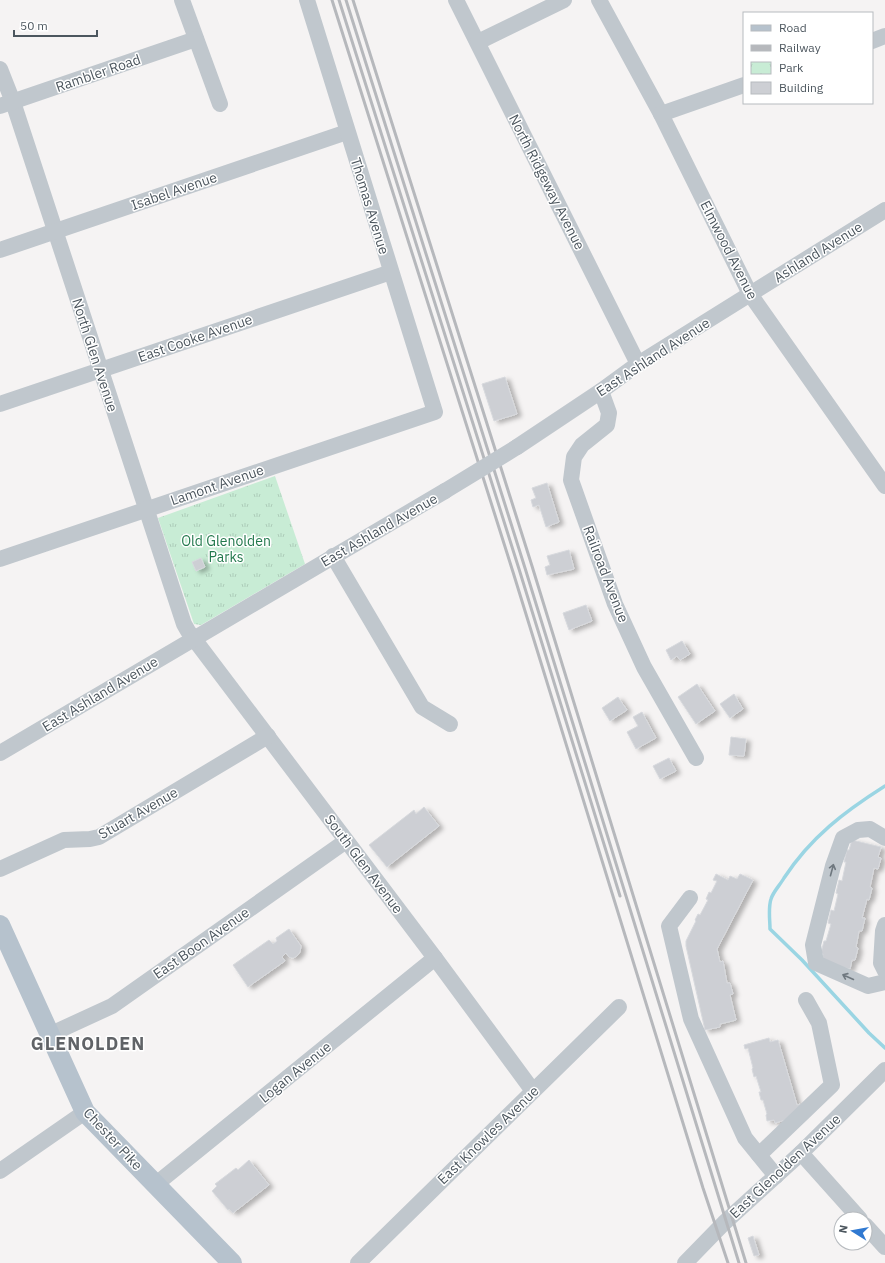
<svg xmlns="http://www.w3.org/2000/svg" width="885" height="1263" viewBox="0 0 885 1263" font-family="'IBM Plex Sans',sans-serif">
  <defs>
    <pattern id="park-tufts" width="24" height="20" patternUnits="userSpaceOnUse"><rect width="24" height="20" fill="#c8ecd5"/><path d="M3 7l-1-3M5 7V3M7 7l1-3M15 17l-1-3M17 17v-4M19 17l1-3" fill="none" stroke="#adccb9"/></pattern>
    <filter id="shadow"><feDropShadow dx="4.5" dy="2.5" stdDeviation="2" flood-color="#0004"/></filter>
  </defs>
  <rect width="100%" height="100%" fill="#f5f3f3"/>
  <!-- park -->
  <polygon fill="url(#park-tufts)" points="275,476 305,564 201,625 194,624 158,518"/>
  <g fill="none" stroke-linecap="round" stroke-linejoin="round">
    <!-- stream -->
    <path stroke="#9ad5e3" stroke-width="3.5" d="M885,786C844,812 811,837 784,878C780,885 773,892 771,899C768,908 770,920 770,929L802,960L869,1033L885,1048"/>
  </g>
  <!-- building -->
  <g fill="#cdcfd4" stroke="#d7d9dd" filter="url(#shadow)">
    <polygon points="505,377 517,414 494,421 482,384"/>
    <polygon points="547,483 559,522 546,527 539,505 533,507 531,500 536,498 532,488"/>
    <polygon points="569,550 574,569 547,575 545,567 550,565 547,556"/>
    <polygon points="201,558 205,567 196,571 192,562"/>
    <polygon points="586,605 592,621 569,630 563,613"/>
    <polygon points="682,641 690,654 680,660 677,656 671,660 666,650"/>
    <polygon points="697,684 715,711 696,724 678,697"/>
    <polygon points="734,694 743,709 730,718 720,704"/>
    <polygon points="618,697 627,710 610,721 602,708"/>
    <polygon points="642,712 656,738 636,749 627,732 638,726 633,717"/>
    <polygon points="731,737 746,739 744,756 729,755"/>
    <polygon points="669,758 676,771 660,779 653,766"/>
    <polygon points="424,807 439,826 387,867 369,845 414,810 416,814"/>
    <polygon points="852,840 881,847 878,857 881,858 878,869 874,868 870,887 872,888 869,900 867,899 862,918 865,918 862,931 859,931 856,947 858,948 855,960 852,960 850,969 821,963 823,954 821,953 824,941 826,941 831,924 828,923 831,910 834,911 838,894 836,893 839,880 842,881 846,862 844,862 847,850 849,850"/>
    <polygon points="716,874 728,880 730,876 737,879 740,874 753,880 717,949 720,962 723,961 727,983 730,983 733,994 730,995 736,1020 720,1024 720,1027 705,1030 686,946 686,941 696,921 695,920 698,914 700,915 708,900 706,899 709,892 711,893 717,881 713,880"/>
    <polygon points="289,929 301,946 300,952 297,956 293,958 289,957 286,953 282,957 285,961 248,987 233,965 269,940 273,944 277,941 276,938"/>
    <polygon points="769,1038 770,1042 778,1040 797,1105 800,1104 802,1113 795,1117 775,1123 774,1120 767,1121 766,1115 767,1114 763,1100 761,1100 759,1092 761,1092 756,1076 754,1077 752,1069 753,1068 748,1048 745,1049 744,1045"/>
    <polygon points="249,1160 269,1185 233,1213 229,1209 228,1210 212,1191 217,1186 215,1184 236,1168 238,1170"/>
    <polygon points="753,1236 759,1255 754,1256 748,1238"/>
  </g>
  <g fill="none" stroke-linecap="round" stroke-linejoin="round">
    <!-- minor -->
    <g stroke="#c0c7cd" stroke-width="16">
      <polyline points="182,0 220,104"/>
      <polyline points="456,0 638,364"/>
      <polyline points="599,0 661,114 750,294 885,486"/>
      <polyline points="872,41 885,36"/>
      <polyline points="478,42 564,0"/>
      <polyline points="0,69 13,102 184,624 188,631 435,958 533,1091"/>
      <polyline points="0,106 196,39"/>
      <polyline points="661,114 744,85"/>
      <polyline points="0,250 347,132"/>
      <polyline points="601,391 609,413 607,425 582,445 574,457 571,480 615,604 644,667 696,758"/>
      <polyline points="0,404 391,272"/>
      <polyline points="517,447 601,391 638,364 885,210"/>
      <polyline points="333,556 422,707 450,724"/>
      <polyline points="0,559 435,412 307,0"/>
      <polyline points="0,753 445,491"/>
      <polyline points="885,838 870,829 858,830 843,838 833,866 813,945 816,963 868,986 885,982"/>
      <polyline points="0,869 64,840 90,839 99,837 268,736"/>
      <polyline points="690,898 669,926 691,1019 745,1138 776,1176"/>
      <polyline points="885,925 883,931 881,963 885,971"/>
      <polyline points="49,1035 112,1006 346,841"/>
      <polyline points="801,1153 860,1219"/>
      <polyline points="759,1155 832,1085 819,1023 806,1000"/>
      <polyline points="0,1171 85,1112"/>
      <polyline points="155,1185 435,958"/>
      <polyline points="865,1225 885,1247"/>
      <polyline points="358,1263 619,1007"/>
      <polyline points="685,1263 724,1223 801,1153 885,1070"/>
    </g>
    <!-- major -->
    <polyline stroke="#b6c2cd" stroke-width="20" points="0,925 85,1112 232,1263"/>
    <!-- rail -->
    <g stroke="#b6b8bc" stroke-width="3">
      <polyline points="332,0 513,572 703,1188 728,1263"/>
      <polyline points="339,0 519,569 620,896"/>
      <polyline points="346,0 525,568 739,1263"/>
      <polyline points="353,0 532,566 746,1263"/>
    </g>
    <!-- minor-bridge -->
    <polyline stroke="#c0c7cd" stroke-width="16" points="445,491 517,447"/>
  </g>
  <!-- one-way arrows -->
  <defs><path id="oneway-shaft" d="M-6 0H5M1.5-3L5.5 0L1.5 3" fill="none" stroke-width="1.6" stroke-linecap="round" stroke-linejoin="round"/></defs>
  <g stroke="#6f787f">
    <use href="#oneway-shaft" transform="translate(832 870) rotate(-75)"/>
    <use href="#oneway-shaft" transform="translate(848 977) rotate(-156)"/>
  </g>
  <g text-anchor="middle" stroke-width="3" stroke-linejoin="round" paint-order="stroke">
    <!-- street labels -->
    <g font-size="14" fill="#4c565e" stroke="#fff">
      <text transform="translate(98 73) rotate(-19)" y="5">Rambler Road</text>
      <text transform="translate(547 182) rotate(63)" y="5">North Ridgeway Avenue</text>
      <text transform="translate(174 191) rotate(-19)" y="5">Isabel Avenue</text>
      <text transform="translate(370 206) rotate(73)" y="5">Thomas Avenue</text>
      <text transform="translate(729 250) rotate(63)" y="5">Elmwood Avenue</text>
      <text transform="translate(818 252) rotate(-32)" y="5">Ashland Avenue</text>
      <text transform="translate(195 338) rotate(-19)" y="5">East Cooke Avenue</text>
      <text transform="translate(95 355) rotate(72)" y="5">North Glen Avenue</text>
      <text transform="translate(653 357) rotate(-33)" y="5">East Ashland Avenue</text>
      <text transform="translate(217 485) rotate(-19)" y="5">Lamont Avenue</text>
      <text transform="translate(379 530) rotate(-30)" y="5">East Ashland Avenue</text>
      <text transform="translate(606 574) rotate(69)" y="5">Railroad Avenue</text>
      <text transform="translate(100 694) rotate(-31)" y="5">East Ashland Avenue</text>
      <text transform="translate(138 813) rotate(-30)" y="5">Stuart Avenue</text>
      <text transform="translate(364 864) rotate(53)" y="5">South Glen Avenue</text>
      <text transform="translate(201 943) rotate(-35)" y="5">East Boon Avenue</text>
      <text transform="translate(295 1072) rotate(-39)" y="5">Logan Avenue</text>
      <text transform="translate(488 1135) rotate(-44)" y="5">East Knowles Avenue</text>
      <text transform="translate(113 1139) rotate(47)" y="5">Chester Pike</text>
      <text transform="translate(785 1166) rotate(-43)" y="5">East Glenolden Avenue</text>
    </g>
    <!-- park labels -->
    <g font-size="14" fill="#23794d" stroke="#fff">
      <text x="226" y="546">Old Glenolden<tspan x="226" dy="16">Parks</tspan></text>
    </g>
    <!-- district labels -->
    <g font-size="18" font-weight="bold" letter-spacing="1" fill="#606367" stroke="#fff">
      <text x="88" y="1050">GLENOLDEN</text>
    </g>
  </g>
  <!-- legend -->
  <rect x="743" y="12" width="130" height="92" fill="#ffffff" stroke="#b7bbbf"/>
  <rect x="751" y="25" width="20" height="6" fill="#b6c2cd" stroke="#b7bbbf"/>
  <text x="779" y="32" font-size="12" fill="#4c565e">Road</text>
  <rect x="751" y="45" width="20" height="6" fill="#b6b8bc" stroke="#b7bbbf"/>
  <text x="779" y="52" font-size="12" fill="#4c565e">Railway</text>
  <rect x="751" y="62" width="20" height="12" fill="url(#park-tufts)" stroke="#b7bbbf"/>
  <text x="779" y="72" font-size="12" fill="#4c565e">Park</text>
  <rect x="751" y="82" width="20" height="12" fill="#cdcfd4" stroke="#b7bbbf"/>
  <text x="779" y="92" font-size="12" fill="#4c565e">Building</text>
  <!-- north arrow -->
  <g transform="translate(853 1231) rotate(281)"><circle r="19" fill="#ffffff" stroke="#b7bbbf"/>
  <path d="M0-3L7 15L0 10L-7 15Z" fill="#3079d1"/>
  <text y="-6" font-size="11" font-weight="bold" text-anchor="middle" fill="#4c565e">N</text>
  </g>
  <!-- scale -->
  <path d="M14 30v6h83v-6" fill="none" stroke="#4c565e" stroke-width="2"/>
  <text x="20" y="30" font-size="12" fill="#4c565e" stroke="#ffffff" stroke-width="3" paint-order="stroke">50 m</text>
</svg>
